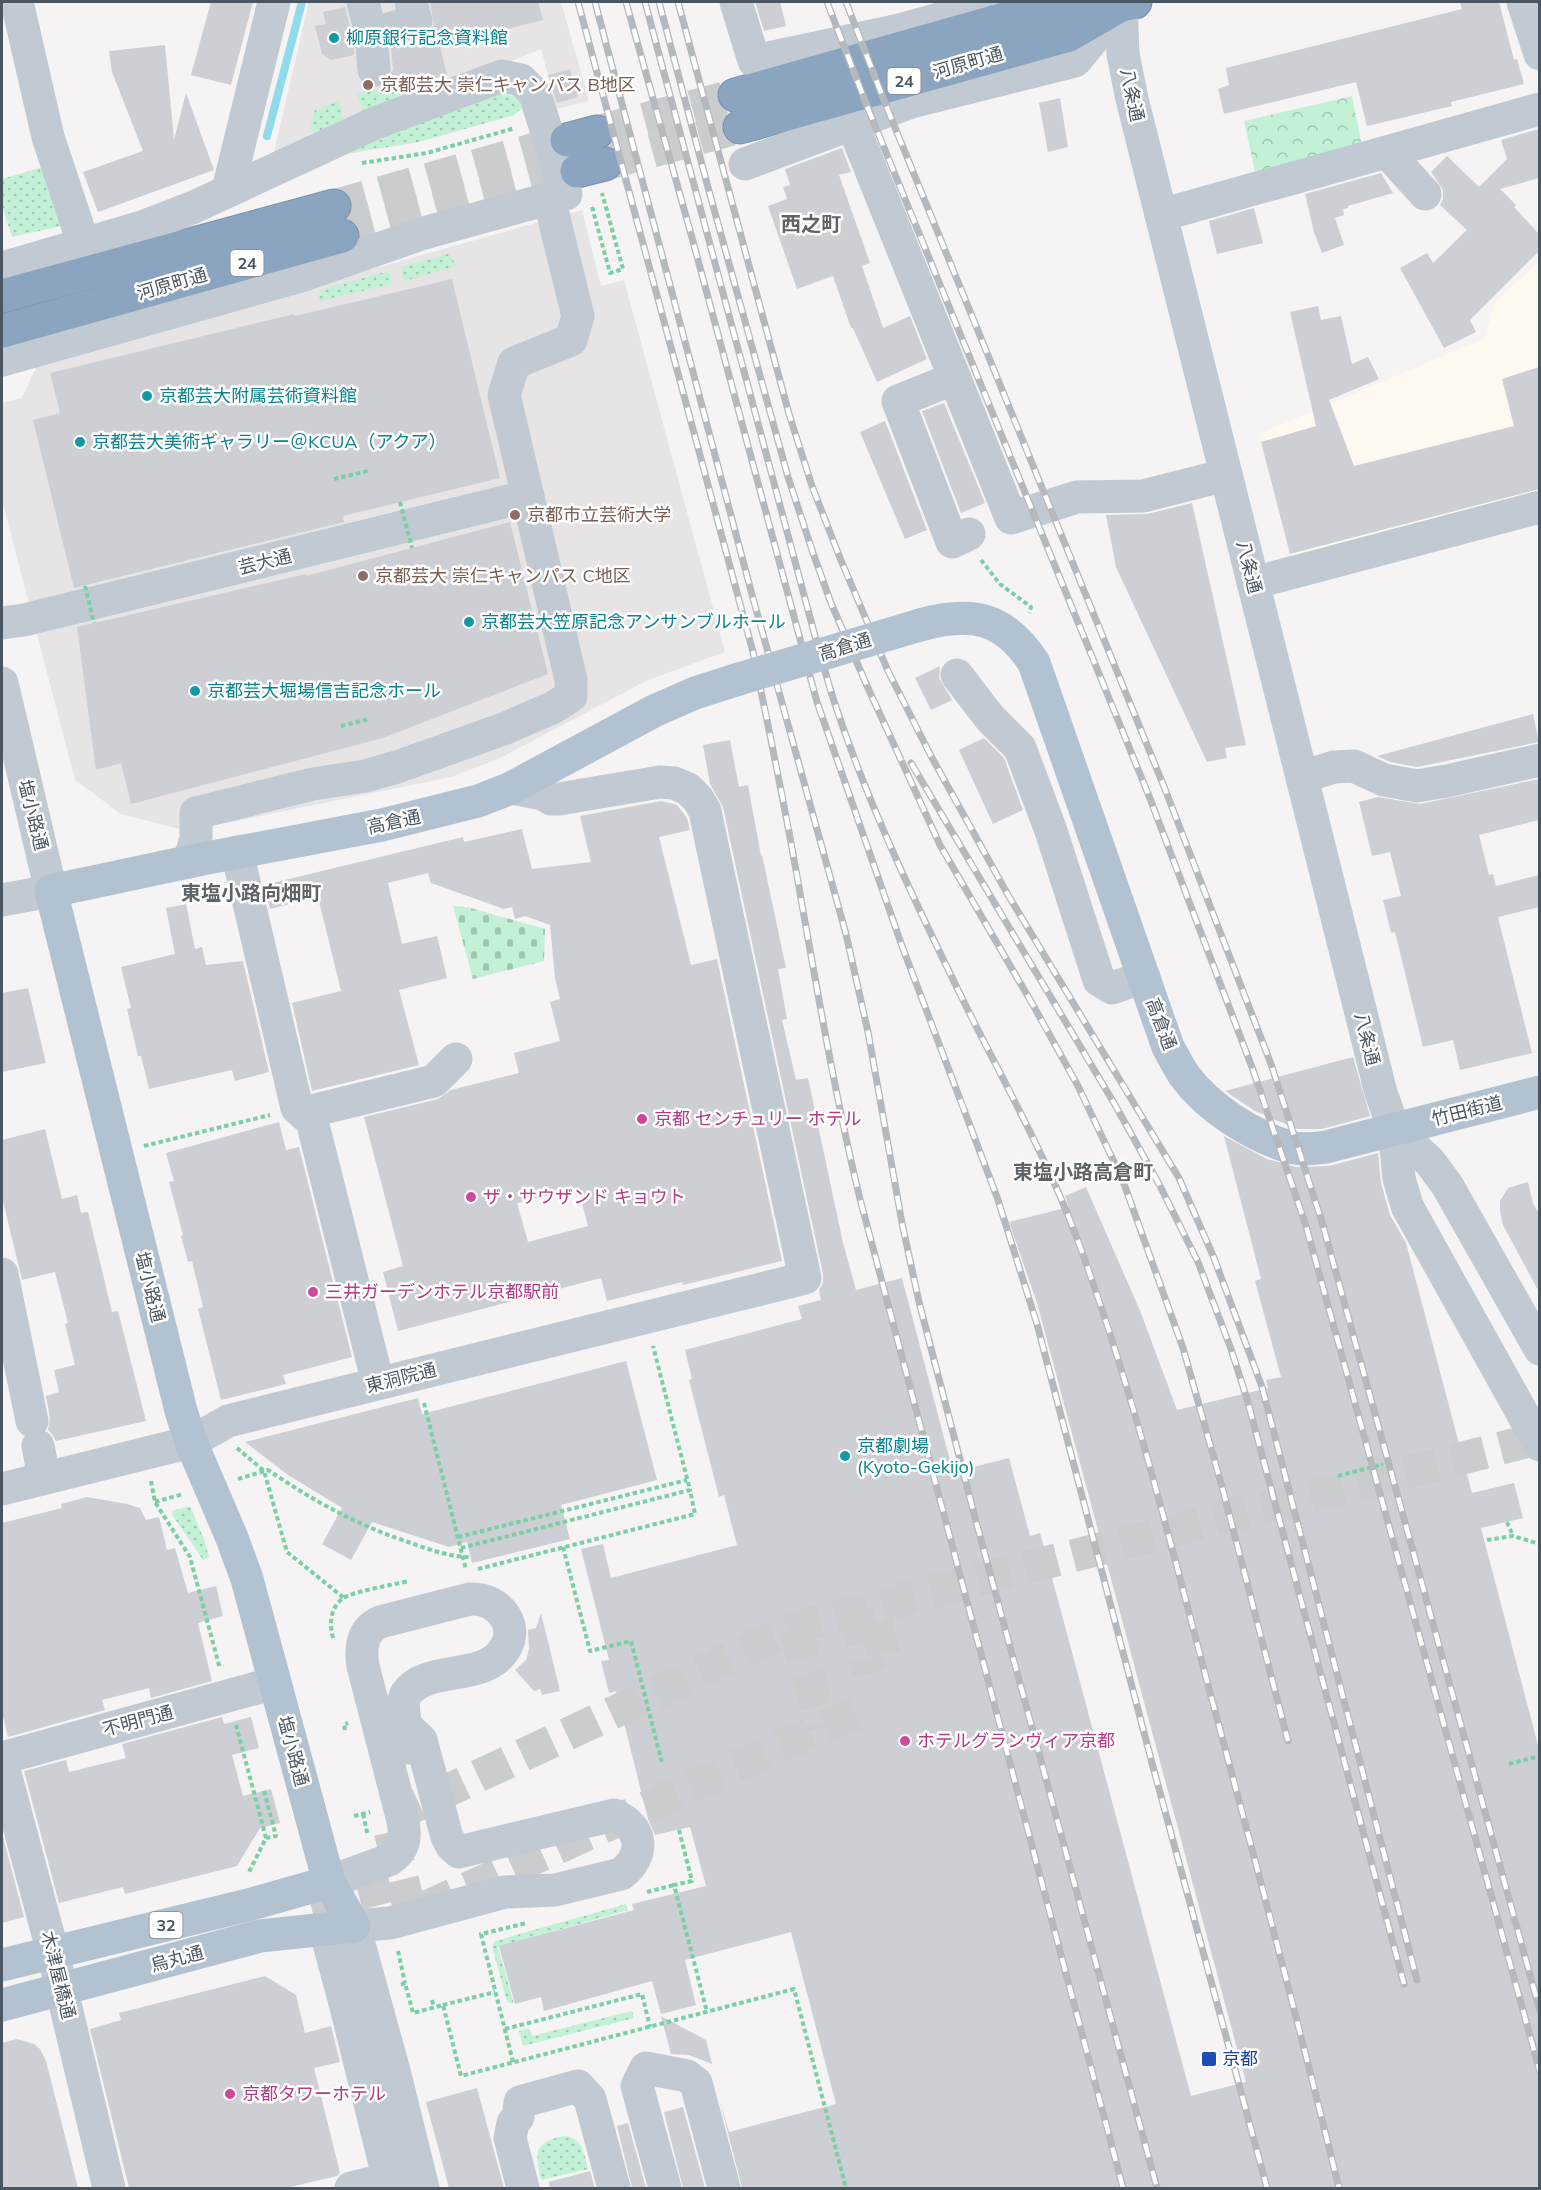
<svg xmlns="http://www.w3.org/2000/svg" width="1541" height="2190" viewBox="0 0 1541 2190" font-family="Mulish,'Noto Sans JP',sans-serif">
  <defs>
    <pattern id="grass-dots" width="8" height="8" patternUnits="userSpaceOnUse" patternTransform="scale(1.5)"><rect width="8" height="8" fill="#c3f1d5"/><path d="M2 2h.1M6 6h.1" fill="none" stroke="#a0c6b0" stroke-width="1.8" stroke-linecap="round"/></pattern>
    <pattern id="cemetery-stones" width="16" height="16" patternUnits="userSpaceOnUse" patternTransform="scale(1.5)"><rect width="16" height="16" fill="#c3f1d5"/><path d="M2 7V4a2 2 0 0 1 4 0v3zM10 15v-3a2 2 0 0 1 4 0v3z" fill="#a0c6b0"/></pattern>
    <pattern id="park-crowns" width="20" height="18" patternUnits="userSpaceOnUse" patternTransform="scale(1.5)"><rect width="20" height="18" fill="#c3f1d5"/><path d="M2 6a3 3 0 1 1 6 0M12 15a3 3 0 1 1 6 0" fill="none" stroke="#a0c6b0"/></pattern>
  </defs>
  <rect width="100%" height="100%" fill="#f5f3f3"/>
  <!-- commercial -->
  <polygon fill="#fdf9ef" points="1539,261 1539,494 1292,559 1259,434 1485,338 1494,304"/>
  <!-- education -->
  <g fill="#e6e4e5">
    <polygon points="309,2 561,2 589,101 557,109 541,49 273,156"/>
    <polygon points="582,210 601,286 624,280 725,652 648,680 498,759 451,777 187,831 121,814 75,780 2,500 2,403 22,398 38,363"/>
  </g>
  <!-- grass -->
  <g fill="url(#grass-dots)">
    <polygon points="425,84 426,90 363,113 357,94 383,88 385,94"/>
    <polygon points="495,92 513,96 524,106 514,115 419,142 346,154 344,150"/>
    <polygon points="338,101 343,121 314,133 310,129 315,110"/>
    <polygon points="43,167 62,226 12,237 2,206 2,179"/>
    <polygon points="448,254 457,266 404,281 401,267"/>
    <polygon points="389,271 392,284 320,301 318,290"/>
    <polygon points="190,1506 204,1539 209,1557 203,1560 173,1516 172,1511"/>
    <polygon points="626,1904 628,1910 498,1947 514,2004 507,2002 492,1946 495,1941"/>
    <polygon points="632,2011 634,2018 523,2046 519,2031 529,2028 532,2036"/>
    <path d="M563,2136C582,2137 584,2152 588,2169L541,2180C535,2153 533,2143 563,2136Z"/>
  </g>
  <!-- cemetery -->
  <polygon fill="url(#cemetery-stones)" points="453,906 467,907 545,929 544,961 473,979"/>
  <!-- park -->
  <polygon fill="url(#park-crowns)" points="1352,96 1362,146 1256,176 1244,121"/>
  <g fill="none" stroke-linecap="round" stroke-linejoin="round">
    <!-- stream -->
    <polyline stroke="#90daee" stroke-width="8" points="267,136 302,2"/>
  </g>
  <!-- building -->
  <g fill="#cdcfd5" fill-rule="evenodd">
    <polygon points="211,2 253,2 231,85 191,75"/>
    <polygon points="430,2 538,2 543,20 440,46 447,75 391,91 388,81 393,69 391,48 421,39 430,34 434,25"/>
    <polygon points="755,2 780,2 786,26 764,31"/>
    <polygon points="1460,2 1499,2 1514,60 1517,59 1524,84 1451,102 1452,106 1367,126 1356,82 1224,114 1218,89 1229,85 1226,68 1462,9"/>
    <polygon points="345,7 353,40 354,55 331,60 322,54 315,26 326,24 323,12"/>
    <polygon points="165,45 174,140 186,93 214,170 98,212 83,172 143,151 112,72 109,51"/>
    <polygon points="570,69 578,97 557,103 548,75"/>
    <polygon points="1060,98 1068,147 1048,152 1039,103"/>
    <polygon points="1539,129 1539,178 1500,189 1516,205 1514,207 1539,234 1539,251 1470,320 1476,332 1444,348 1400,268 1427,253 1433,263 1467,230 1440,205 1443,199 1443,190 1431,172 1447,156 1479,187 1507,159 1501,140"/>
    <polygon points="842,148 851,172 839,175 870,263 862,266 883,328 910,316 927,359 877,382 853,328 851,328 833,276 797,289 768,206 787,199 783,187 790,185 785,169"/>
    <polygon points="1381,173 1393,193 1348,206 1348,208 1343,209 1344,215 1335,218 1344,245 1322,253 1314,232 1305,194"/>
    <polygon points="1254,208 1263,243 1217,254 1209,221"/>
    <polygon points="452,279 500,478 343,516 344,522 74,588 33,420 60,413 50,373 294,314 295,316"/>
    <polygon points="1318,306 1321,320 1341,316 1352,364 1368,357 1379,379 1329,400 1354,466 1514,426 1502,379 1539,367 1539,489 1290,554 1261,442 1316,426 1290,312"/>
    <polygon points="944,403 985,503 961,513 922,411"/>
    <polygon points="885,421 927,530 905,539 860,432"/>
    <polygon points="1192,503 1246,745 1225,748 1227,758 1207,762 1116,567 1106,515 1147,514"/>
    <polygon points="510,522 548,674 383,738 131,804 121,763 96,770 77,627 306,574 306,576"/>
    <polygon points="940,666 939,678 952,700 931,710 915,678"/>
    <polygon points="1533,714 1539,742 1417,767 1390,762 1377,756"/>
    <polygon points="984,738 1004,758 1023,810 993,824 959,750"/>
    <polygon points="730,740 739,787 748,785 761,856 762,855 786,968 778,969 787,1019 782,1020 796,1080 808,1078 843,1243 856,1290 902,1278 953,1472 1009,1458 1030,1536 1040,1533 1191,2096 1246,2082 1037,1303 1009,1222 1069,1207 1065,1196 1086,1187 1141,1313 1177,1410 1268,1388 1266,1380 1281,1377 1255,1281 1261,1279 1224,1136 1267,1159 1296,1167 1329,1166 1378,1153 1381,1183 1390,1215 1406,1243 1472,1493 1514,1483 1523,1518 1481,1528 1539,1749 1539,2188 742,2188 719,2098 729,2132 836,2104 791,1932 685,1960 696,2005 661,2014 652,1981 544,2011 541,1997 515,2004 499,1946 634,1910 632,1904 706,1886 690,1827 655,1835 648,1819 616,1691 609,1693 601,1661 609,1660 581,1549 603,1544 611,1578 737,1545 724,1495 719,1497 689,1380 692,1379 685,1350 802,1319 798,1306 821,1300 819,1290 823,1283 823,1274 723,807 710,784 703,745"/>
    <polygon points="1539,779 1539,820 1479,835 1489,875 1493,874 1496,886 1539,875 1539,907 1498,917 1532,1053 1460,1070 1453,1040 1423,1047 1395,932 1391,933 1383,900 1401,896 1390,852 1372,856 1359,802 1378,797 1420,804"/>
    <path d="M661,801L677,805L687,818L690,830L659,837L691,965L717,959L782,1261L683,1285L682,1282L607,1301L601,1278L398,1331L383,1272L403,1266L364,1117L438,1099L451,1090L519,1073L514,1053L560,1041L550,1002L560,999L555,978L550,925L525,916L515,919L512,907L504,909L431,883L428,873L388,883L402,944L437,936L447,978L399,990L419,1065L312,1091L292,1003L341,991L318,897L270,909L264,885L463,837L464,842L522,829L532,869L591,862L580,816ZM578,1188L588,1226L528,1242L517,1203Z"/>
    <polygon points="186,904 195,949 202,947 206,965 243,961 269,1072 235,1081 232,1070 149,1089 141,1056 138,1056 127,1009 131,1008 121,967 175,954 166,908"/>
    <polygon points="28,988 46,1063 2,1072 2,993"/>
    <polygon points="1353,1057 1370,1116 1322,1129 1297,1129 1255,1111 1225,1091"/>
    <polygon points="279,1122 286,1150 299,1147 352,1357 283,1375 286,1384 221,1400 198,1309 203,1307 192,1261 188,1262 181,1236 183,1235 169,1182 174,1181 166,1153"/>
    <polygon points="45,1129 62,1199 77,1195 81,1213 88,1212 112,1312 118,1311 146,1421 56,1441 52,1434 48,1430 50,1418 46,1396 59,1392 54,1370 75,1365 65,1324 68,1323 55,1272 22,1280 2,1197 2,1140"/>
    <polygon points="1528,1182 1533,1203 1539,1214 1539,1292 1503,1225 1500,1211 1500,1201 1508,1188"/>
    <polygon points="626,1361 657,1480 561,1505 570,1539 472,1563 467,1542 449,1547 372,1522 351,1560 322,1544 342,1508 288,1475 245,1442 418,1398 422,1414"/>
    <polygon points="87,1497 127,1504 140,1508 146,1520 159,1517 167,1550 175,1548 188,1593 216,1586 223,1616 198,1623 212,1681 151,1698 149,1688 102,1700 105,1710 8,1737 2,1712 2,1523 62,1508 61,1504"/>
    <polygon points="541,1613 560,1691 542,1695 540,1689 534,1691 515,1670 526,1660 529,1649 528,1630 536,1628"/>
    <polygon points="222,1717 224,1724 251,1717 259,1748 232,1755 243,1796 271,1789 280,1823 260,1828 237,1866 125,1894 123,1887 59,1903 24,1771 66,1760 69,1772 126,1758 122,1744"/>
    <polygon points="2,1833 24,1917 2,1923"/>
    <polygon points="265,1976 296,1995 305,2033 331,2026 340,2062 314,2068 340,2173 337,2176 286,2188 129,2188 90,2029 121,2020 119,2013"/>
    <polygon points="661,2016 706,2040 712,2064 689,2055 671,2054"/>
    <polygon points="17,2039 34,2044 40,2049 46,2061 78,2188 2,2188 2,2043"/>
    <polygon points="477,2088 504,2188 449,2188 426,2102"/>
    <polygon points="683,2107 705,2188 683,2188 664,2112"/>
    <polygon points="628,2123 646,2188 632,2188 617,2126"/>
    <polygon points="590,2171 595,2188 550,2188 549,2182"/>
  </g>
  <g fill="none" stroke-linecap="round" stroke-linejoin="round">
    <!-- minor-tunnel -->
    <g stroke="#caccce" stroke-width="33" stroke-dasharray="33 16" stroke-linecap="butt">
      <polyline points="856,1611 870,1673"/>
      <polyline points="795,1627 822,1728"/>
      <polyline points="864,1642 899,1634"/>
      <polyline points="855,1713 411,1914 387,1819 795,1627 1244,1512 1340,1490 1540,1438"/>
      <polyline points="311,1906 403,1882"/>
    </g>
    <!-- highway-tunnel -->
    <g stroke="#caccce" stroke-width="33" stroke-dasharray="33 16" stroke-linecap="butt">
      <polyline points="597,132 735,95"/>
      <polyline points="605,164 740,127"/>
      <polyline points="334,206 567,140"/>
      <polyline points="342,236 577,171"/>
    </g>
    <!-- highway casing -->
    <g stroke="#7690ad" stroke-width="35">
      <g id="highway">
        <polyline points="735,95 1061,3 1121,5"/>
        <polyline points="740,127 1069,35 1121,5 1135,2"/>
        <polyline points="567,140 597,132"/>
        <polyline points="577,171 605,164"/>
        <polyline points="2,296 334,206"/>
        <polyline points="2,331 342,236"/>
      </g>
    </g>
    <!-- path -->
    <g stroke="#7ad0a6" stroke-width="4" stroke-dasharray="4.5 3" stroke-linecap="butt">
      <polyline points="362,163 427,153 515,128"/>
      <polyline points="592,207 610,273 623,269 602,193"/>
      <polyline points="334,479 368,471"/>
      <polyline points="981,560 1000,584 1031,607 1029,613"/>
      <polyline points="341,726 369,719"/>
      <polyline points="144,1146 270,1115"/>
      <polyline points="424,1403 466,1570"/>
      <polyline points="237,1448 264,1471 287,1552 344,1598"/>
      <polyline points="1338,1476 1383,1464"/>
      <path d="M238,1479L268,1470C312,1500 357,1525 408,1542C428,1549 449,1557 471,1557"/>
      <polyline points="151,1481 155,1502 190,1557 220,1669"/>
      <polyline points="155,1502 183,1494"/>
      <polyline points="1507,1522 1513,1536"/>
      <polyline points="458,1537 687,1480"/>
      <polyline points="1487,1540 1513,1536 1540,1544"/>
      <polyline points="563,1547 590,1651 631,1641 662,1763"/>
      <polyline points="461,1548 690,1490 653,1346"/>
      <polyline points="478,1569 695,1514 690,1490"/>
      <path d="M333,1638C329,1624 330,1608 343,1598C352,1592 396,1584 409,1581"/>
      <polyline points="236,1725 266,1838 248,1874"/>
      <polyline points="345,1730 344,1724 348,1723"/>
      <polyline points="1509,1764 1540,1756"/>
      <polyline points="264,1791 276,1836 266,1838"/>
      <polyline points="363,1814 368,1836"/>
      <polyline points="354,1816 370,1812"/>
      <polyline points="679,1830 692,1881 674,1885 707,2012"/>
      <polyline points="647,1892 674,1885"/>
      <polyline points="398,1951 405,1983"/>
      <polyline points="401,1985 405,1983 413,2013 443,2005 461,2076 794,1989 846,2188"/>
      <polyline points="432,2000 434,2007"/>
      <polyline points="443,2005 495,1992"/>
      <polyline points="505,2029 642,1994 650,2027"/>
      <polyline points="513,2062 481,1934 527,1923"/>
    </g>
    <!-- minor -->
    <g stroke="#c1cad2" stroke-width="33">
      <polyline points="17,2 48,137 84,245"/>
      <polyline points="363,2 371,34 374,70"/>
      <polyline points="736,2 754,61 900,30 999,2"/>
      <polyline points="1121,2 1123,54 1132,99 1381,1093 1394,1129 1399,1178 1407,1206 1540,1445"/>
      <polyline points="1523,2 1540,54"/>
      <polyline points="371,34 416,21 411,2"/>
      <polyline points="852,123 1011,518 1077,497 1143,496 1226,475"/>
      <polyline points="1387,152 1425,194"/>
      <polyline points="745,164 911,102 1075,61 1119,8"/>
      <polyline points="228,190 274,2"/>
      <polyline points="1161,215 1540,109"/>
      <polyline points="2,268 145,226 194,207 375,123 502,76 521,80 535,94 566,194 424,233 304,275 2,360"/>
      <polyline points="955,378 898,401 952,542 969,534"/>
      <polyline points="1253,583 1540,507"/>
      <polyline points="2,623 24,620 528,496"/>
      <polyline points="957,675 990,718 1020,748 1051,831 1099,980 1112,988 1144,977"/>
      <polyline points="2,683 51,891 2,900"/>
      <polyline points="1302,777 1334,767 1354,766 1384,780 1417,786 1447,781 1540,760"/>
      <polyline points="237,852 297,1108 312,1121 378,1383"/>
      <polyline points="189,862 196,838 196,813 313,784 365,776 397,767 506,728 554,707 571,696 571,680 504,395 514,363 571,340 578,316 549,198"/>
      <polyline points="303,1113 434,1081 456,1059"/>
      <polyline points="1394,1129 1430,1162 1447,1185 1540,1349"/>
      <polyline points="2,1274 32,1421"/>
      <polyline points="38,1446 44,1477"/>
      <polyline points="2,1489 191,1442 228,1421 805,1278 711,840 705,811 698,799 688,789 674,783 660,782 559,799 551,799 543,794 511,788"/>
      <path d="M408,1728L421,1740L447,1837L452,1846L459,1852L614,1815C643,1827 646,1855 621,1874L555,1890L505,1892L390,1923L354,1926L394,2071L423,2188"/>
      <polyline points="2,1758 275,1683"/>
      <polyline points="2,1762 53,1953 109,2188"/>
      <path d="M329,1882L389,1860C405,1849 406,1838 403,1821L363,1666C360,1648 362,1630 380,1622L470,1599C500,1597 523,1629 501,1654C480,1680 425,1666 406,1694C400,1704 408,1735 409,1748"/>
      <polyline points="325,1929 344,1999 391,2188"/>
      <polyline points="351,2188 388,2179"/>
      <polyline points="523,2188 510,2138 513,2123 518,2117 520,2102 578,2086 590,2099 614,2188"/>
      <polyline points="665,2188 637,2086 646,2068 687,2076 696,2083 724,2188"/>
    </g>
    <!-- major -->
    <g stroke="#b3c2d1" stroke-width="33">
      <path d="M920,625C970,611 1004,616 1034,663L1168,1047C1173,1056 1178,1066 1184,1075C1208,1108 1251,1135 1289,1147C1301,1150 1314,1149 1326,1147L1540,1092"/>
      <polyline points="2,1965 252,1904 329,1882"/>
      <polyline points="2,2005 260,1936 354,1926 329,1882 247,1579 232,1538 191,1442 181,1411 51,891 202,859 382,825 478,801 511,788 654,711 695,693 739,679"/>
    </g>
    <!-- highway -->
    <use href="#highway" stroke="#8ba5c1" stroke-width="33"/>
    <!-- rail casing -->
    <g stroke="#b5b8bd" stroke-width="7">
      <g id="rail">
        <path d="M578,2L753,652C770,734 787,816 801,899C819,1000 836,1100 860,1199L1123,2188"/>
        <polyline points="595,2 751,591 846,934 868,1032 902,1223 919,1302 977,1525 1157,2188"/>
        <polyline points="626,2 691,234 817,702 902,946 997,1197 1037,1324 1152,1763 1267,2188"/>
        <path d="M645,2L815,636C822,659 828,684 836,707C870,809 917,906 964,1002C1002,1079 1045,1154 1075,1233C1130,1380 1168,1533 1208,1685C1253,1852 1298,2020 1339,2188"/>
        <polyline points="659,2 709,191 788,477 812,550 831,603 868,688 940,845 1033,1005 1078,1086 1123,1181 1183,1348 1224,1494 1288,1741"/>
        <polyline points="678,2 789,414 812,486 840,558 888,671 931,756 1008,895 1179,1178 1214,1258 1262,1387 1417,1980"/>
        <polyline points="827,2 867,106 1149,796 1253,1070 1306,1226 1540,2072"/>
        <polyline points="846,2 885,103 1165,789 1271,1064 1322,1222 1540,2011"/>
        <polyline points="911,763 1114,1103 1159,1184 1198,1262 1231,1349 1247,1399 1404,1984"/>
      </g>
    </g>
    <!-- rail -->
    <use href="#rail" stroke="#fff" stroke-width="4.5" stroke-dasharray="14" stroke-linecap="butt"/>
    <!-- path-bridge -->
    <g stroke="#7ad0a6" stroke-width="4" stroke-dasharray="4.5 3" stroke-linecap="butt">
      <polyline points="400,502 412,548"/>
      <polyline points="85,586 94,623"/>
    </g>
    <!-- major-bridge -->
    <polyline stroke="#b3c2d1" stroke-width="33" points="739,679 920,625"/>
  </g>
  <!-- markers -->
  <g fill="#0f9aa8" stroke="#fff" stroke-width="2">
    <circle cx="334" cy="38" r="6"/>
    <circle cx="147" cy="396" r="6"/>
    <circle cx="80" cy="442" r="6"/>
    <circle cx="469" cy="622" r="6"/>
    <circle cx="195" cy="691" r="6"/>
    <circle cx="845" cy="1456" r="6"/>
  </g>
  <g fill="#8d6e63" stroke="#fff" stroke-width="2">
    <circle cx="368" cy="85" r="6"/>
    <circle cx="515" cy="515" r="6"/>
    <circle cx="363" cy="576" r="6"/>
  </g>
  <g fill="#d1479c" stroke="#fff" stroke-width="2">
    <circle cx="642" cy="1119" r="6"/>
    <circle cx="471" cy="1197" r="6"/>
    <circle cx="313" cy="1292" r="6"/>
    <circle cx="905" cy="1741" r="6"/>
    <circle cx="230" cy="2094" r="6"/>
  </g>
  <rect fill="#1a4fb4" stroke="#fff" stroke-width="2" x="1201" y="2051" width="16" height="16" rx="3"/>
  <g text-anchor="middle" stroke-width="5" stroke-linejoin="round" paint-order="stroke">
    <!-- shield labels -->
    <g fill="#fff" stroke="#808990" stroke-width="1.5">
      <rect x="887.5" y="68" width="33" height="26" rx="4.5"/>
      <rect x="230.5" y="250" width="33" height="26" rx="4.5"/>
      <rect x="149.5" y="1912" width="33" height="26" rx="4.5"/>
    </g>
    <g font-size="16" font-weight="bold" fill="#4a5661">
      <text x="904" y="87">24</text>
      <text x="247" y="269">24</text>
      <text x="166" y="1931">32</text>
    </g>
    <!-- culture labels -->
    <g font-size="18" fill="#0d838f" stroke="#fff" text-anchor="start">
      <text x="346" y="44">柳原銀行記念資料館</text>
      <text x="159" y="402">京都芸大附属芸術資料館</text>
      <text x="92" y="448">京都芸大美術ギャラリー＠KCUA（アクア）</text>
      <text x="481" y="628">京都芸大笠原記念アンサンブルホール</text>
      <text x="207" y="697">京都芸大堀場信吉記念ホール</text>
      <text x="857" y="1452">京都劇場<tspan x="857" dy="21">(Kyoto-Gekijo)</tspan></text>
    </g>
    <!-- street labels -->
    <g font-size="18" fill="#4a5661" stroke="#fff">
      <text transform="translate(968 63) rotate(-16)" y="6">河原町通</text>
      <text transform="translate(1132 95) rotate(78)" y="6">八条通</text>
      <text transform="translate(172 284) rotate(-16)" y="6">河原町通</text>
      <text transform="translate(265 562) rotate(-14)" y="6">芸大通</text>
      <text transform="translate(1249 567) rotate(76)" y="6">八条通</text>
      <text transform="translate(845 647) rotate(-17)" y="6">高倉通</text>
      <text transform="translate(33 815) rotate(76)" y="6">塩小路通</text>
      <text transform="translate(394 822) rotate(-12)" y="6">高倉通</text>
      <text transform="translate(1161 1024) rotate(69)" y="6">高倉通</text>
      <text transform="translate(1367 1039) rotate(76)" y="6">八条通</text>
      <text transform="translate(1467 1111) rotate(-14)" y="6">竹田街道</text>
      <text transform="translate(150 1287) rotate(76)" y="6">塩小路通</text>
      <text transform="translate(401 1378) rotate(-14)" y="6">東洞院通</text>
      <text transform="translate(138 1721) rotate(-15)" y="6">不明門通</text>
      <text transform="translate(293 1751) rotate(75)" y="6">塩小路通</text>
      <text transform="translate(177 1959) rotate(-15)" y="6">烏丸通</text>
      <text transform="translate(58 1975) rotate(76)" y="6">木津屋橋通</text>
    </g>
    <!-- education labels -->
    <g font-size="18" fill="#785e54" stroke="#fff" text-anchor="start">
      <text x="380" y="91">京都芸大 崇仁キャンパス B地区</text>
      <text x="527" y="521">京都市立芸術大学</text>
      <text x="375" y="582">京都芸大 崇仁キャンパス C地区</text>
    </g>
    <!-- hotel labels -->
    <g font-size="18" fill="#b23c85" stroke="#fff" text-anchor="start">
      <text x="654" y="1125">京都 センチュリー ホテル</text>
      <text x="483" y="1203">ザ・サウザンド キョウト</text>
      <text x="325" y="1298">三井ガーデンホテル京都駅前</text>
      <text x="917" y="1747">ホテルグランヴィア京都</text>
      <text x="242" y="2100">京都タワーホテル</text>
    </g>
    <!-- transit labels -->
    <g font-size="18" fill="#164399" stroke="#fff" text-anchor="start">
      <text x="1222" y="2065">京都</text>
    </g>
    <!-- neighbourhood labels -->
    <g font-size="20" font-weight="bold" fill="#5f6368" stroke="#fff">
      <text x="811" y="231">西之町</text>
      <text x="251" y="900">東塩小路向畑町</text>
      <text x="1083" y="1179">東塩小路高倉町</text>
    </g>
  </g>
  <!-- border -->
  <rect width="1541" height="2190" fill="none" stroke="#4a5661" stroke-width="6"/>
</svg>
